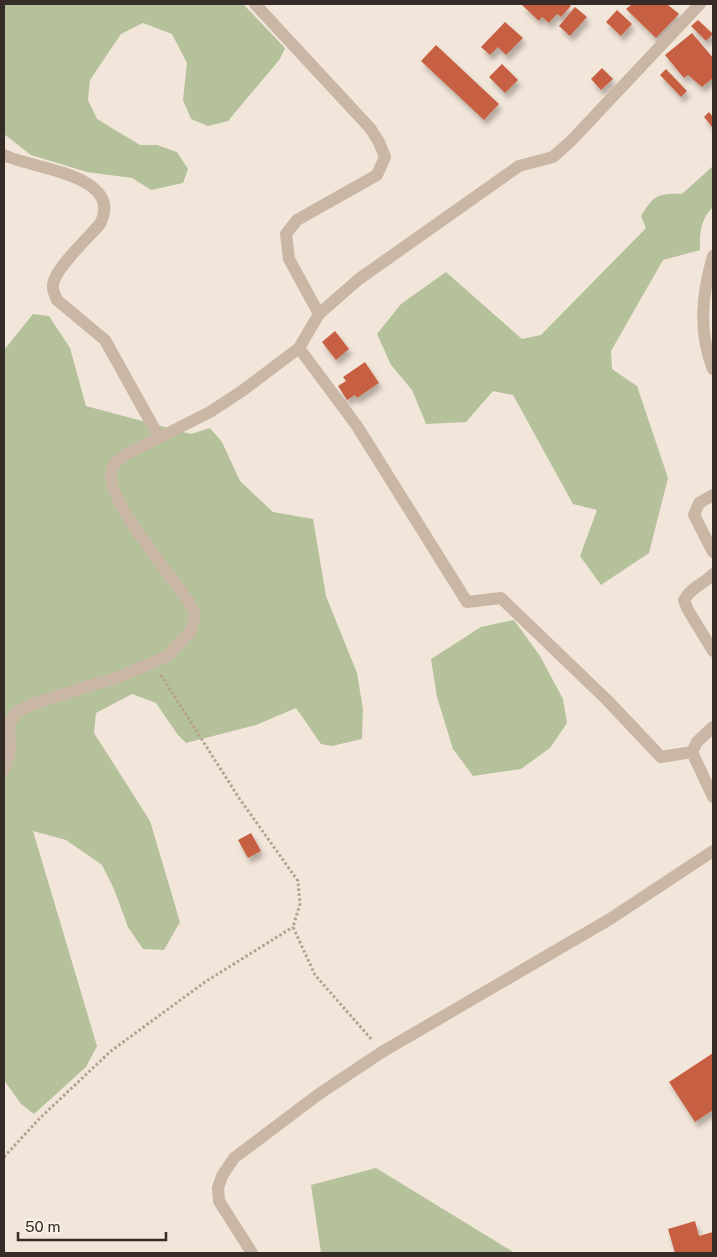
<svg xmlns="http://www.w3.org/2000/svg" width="717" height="1257" viewBox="0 0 717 1257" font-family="'Public Sans',sans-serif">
  <defs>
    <filter id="shadow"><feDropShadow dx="3" dy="5.5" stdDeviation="2.5" flood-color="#0004"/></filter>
  </defs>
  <rect width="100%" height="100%" fill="#f2e6da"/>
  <!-- green -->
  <g fill="#b4c19a">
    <polygon points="4,4 243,4 285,48 280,59 228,121 208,126 191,119 183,100 187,63 172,34 143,23 121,34 90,80 88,100 97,119 140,145 157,145 177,152 188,169 183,183 151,190 132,178 87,172 31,155 4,134"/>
    <path d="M713,166V207C700,220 700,233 700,250L663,260L611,351L612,369L637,386L668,478L649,553L601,585L580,556L597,510L573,504L513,395L493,391L466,422L426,424L412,390L391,365L377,334L401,304L446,272L522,339L541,335L646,228L641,216C654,195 658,193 682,194Z"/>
    <polygon points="33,314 49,316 70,348 86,406 191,434 210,428 222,442 240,481 273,512 313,519 326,596 357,673 363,709 362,739 332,746 321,744 296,708 256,725 186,743 178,735 156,703 132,694 96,713 94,733 150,821 180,922 164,950 143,949 128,927 114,889 102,865 66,840 33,831 97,1046 86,1067 34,1114 21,1104 4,1080 4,350"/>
    <polygon points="514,620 540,656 563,699 567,723 550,748 521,769 473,776 453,749 437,697 431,659 481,627"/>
    <polygon points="376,1168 515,1253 321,1253 311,1185"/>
  </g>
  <!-- building -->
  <g fill="#c76142" filter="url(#shadow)">
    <polygon points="523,4 568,4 571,6 561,17 557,14 549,23 542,17 539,21 522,5"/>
    <polygon points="632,4 667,4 679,14 656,38 626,9"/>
    <polygon points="575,7 587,17 570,36 559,26"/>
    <polygon points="617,10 632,24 621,36 606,22"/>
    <polygon points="698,20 713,34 706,41 691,26"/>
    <polygon points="505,22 523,38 506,55 498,47 490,55 481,47"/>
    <polygon points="692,33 713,58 713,78 702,87 688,75 684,78 665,55"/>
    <polygon points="436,45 499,104 484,120 421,61"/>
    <polygon points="502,64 518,80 505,93 489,77"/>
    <polygon points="602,68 613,79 601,90 591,79"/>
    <polygon points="666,69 687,91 681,97 660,75"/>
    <polygon points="709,112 713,117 713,128 704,117"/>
    <polygon points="335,331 349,349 336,360 322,342"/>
    <polygon points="365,362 379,383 357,398 355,395 347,400 338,386 346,381 343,377"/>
    <polygon points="251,833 261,851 248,858 238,840"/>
    <polygon points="713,1053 713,1110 695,1122 669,1082"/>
    <polygon points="695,1221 699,1236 713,1232 713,1253 675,1253 668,1229"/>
  </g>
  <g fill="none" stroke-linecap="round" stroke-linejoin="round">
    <!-- path -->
    <g stroke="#b5a090" stroke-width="3" stroke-dasharray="2.5 2.5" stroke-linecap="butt">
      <polyline points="161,675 239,798 298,881 300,904 293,927 315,975 372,1040"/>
      <polyline points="4,1157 39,1119 111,1051 205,982 293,927"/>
      <polyline points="4,1252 5,1253"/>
    </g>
    <!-- street -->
    <g stroke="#cab6a5" stroke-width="12">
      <polyline points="255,4 370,128 379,142 385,157 377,175 297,220 286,234 289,259 319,314"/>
      <path d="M4,155C31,169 125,174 100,224C89,237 54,269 53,285C52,290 55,295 57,300L105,340L159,437"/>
      <path d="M713,256C702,294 698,331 713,369"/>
      <polyline points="299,348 357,426 467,602 501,598 607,700 661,757 692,752"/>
      <polyline points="713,495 699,503 694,515 713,552"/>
      <path d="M713,574C704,584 691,587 684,600L688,610L713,651"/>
      <polyline points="692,752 713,797"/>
      <polyline points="692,752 697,742 713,727"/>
      <path d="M4,770L10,750L9,725L16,712L33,704L124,675L167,656L191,631L195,615L189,602C172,576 106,500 111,472C112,463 118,460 125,455L210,412L242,391L299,348L319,314L359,279L519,166L553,157L571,141L700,4"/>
      <polyline points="252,1253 219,1201 218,1188 222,1176 234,1158 319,1094 382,1052 610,919 713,851"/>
    </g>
  </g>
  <!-- border -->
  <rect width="717" height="1257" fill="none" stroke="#352b27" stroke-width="10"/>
  <!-- scale -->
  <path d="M18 1232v8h148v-8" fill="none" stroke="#352b27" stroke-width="2.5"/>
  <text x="25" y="1232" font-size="15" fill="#352b27" stroke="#f9f0e6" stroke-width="4" paint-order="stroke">50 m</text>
</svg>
